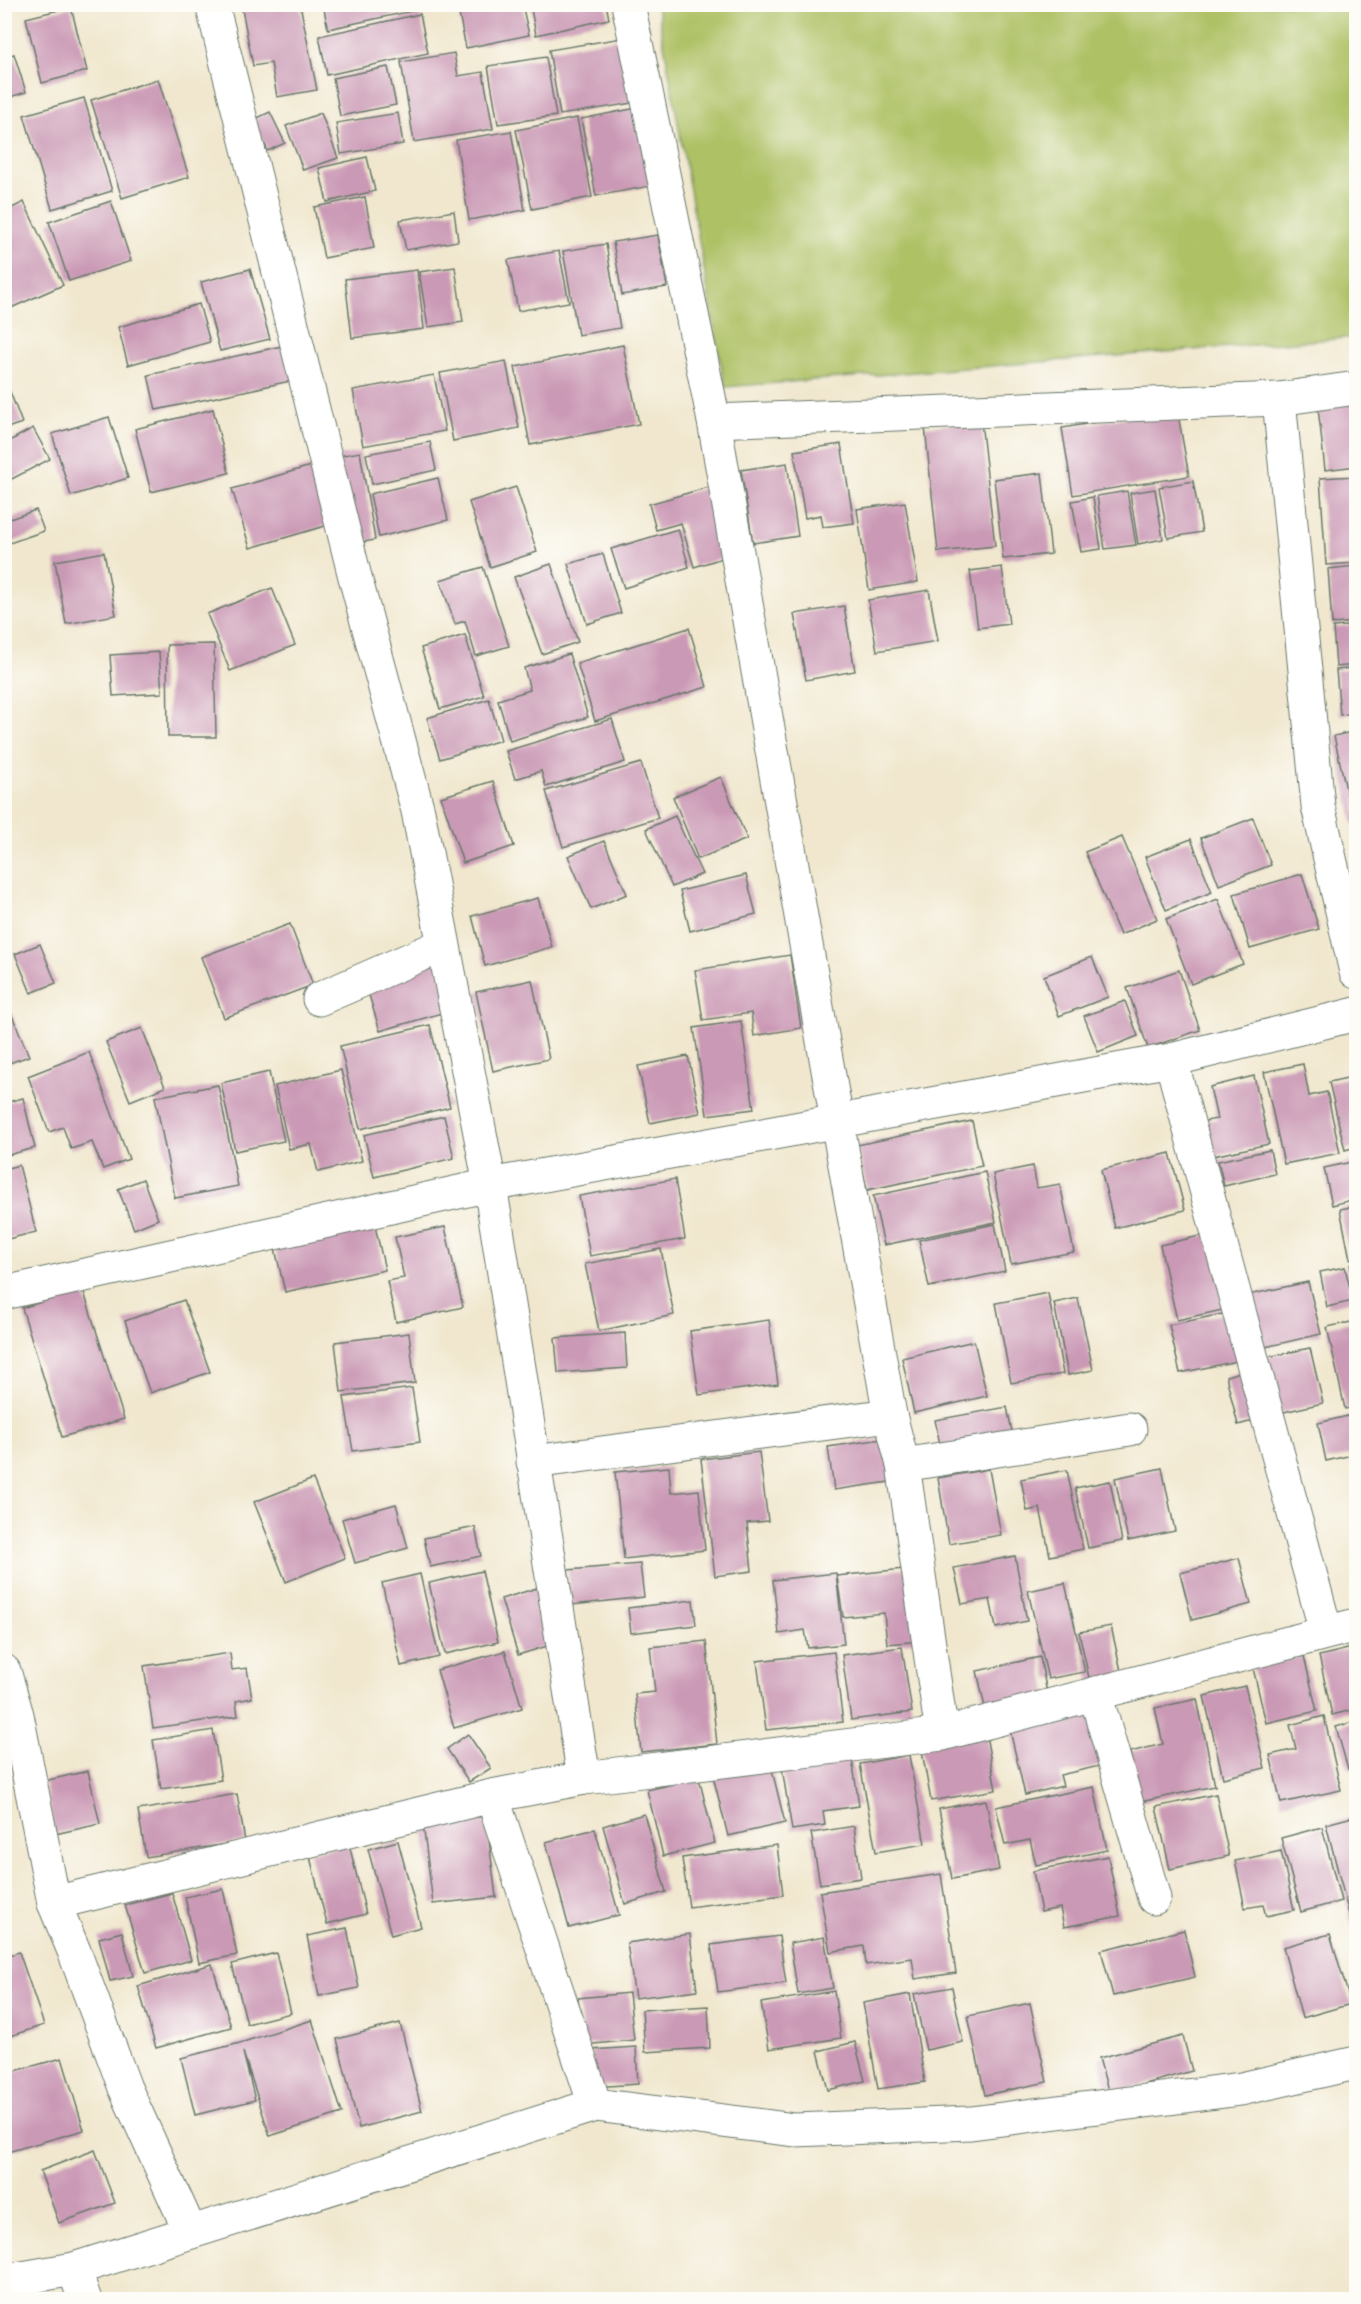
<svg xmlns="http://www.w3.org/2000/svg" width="1361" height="2304" viewBox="0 0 1361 2304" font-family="'Playpen Sans',sans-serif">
  <rect width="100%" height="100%" fill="#fdfcf7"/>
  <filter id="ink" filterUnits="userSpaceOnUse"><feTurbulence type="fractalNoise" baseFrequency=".0167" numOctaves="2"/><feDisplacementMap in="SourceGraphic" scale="12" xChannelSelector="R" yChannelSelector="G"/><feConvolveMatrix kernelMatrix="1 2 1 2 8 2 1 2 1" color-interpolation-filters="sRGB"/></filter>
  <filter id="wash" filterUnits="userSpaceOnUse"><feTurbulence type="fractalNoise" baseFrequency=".008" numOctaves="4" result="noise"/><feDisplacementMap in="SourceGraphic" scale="24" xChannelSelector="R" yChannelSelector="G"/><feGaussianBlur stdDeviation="1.35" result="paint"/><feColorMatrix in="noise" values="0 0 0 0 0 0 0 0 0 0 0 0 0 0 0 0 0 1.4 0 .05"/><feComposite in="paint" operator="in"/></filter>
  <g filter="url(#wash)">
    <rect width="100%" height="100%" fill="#f0e7ce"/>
    <!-- green -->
    <polygon fill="#aec165" stroke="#667f4c" stroke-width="1.5" points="657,5 1356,5 1356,337 725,387"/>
    <g id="blocks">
      <!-- building -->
      <g fill="#ca99b5">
        <polygon points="241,4 300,4 317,90 277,97 271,63 253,66"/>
        <polygon points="323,4 411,4 412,11 328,29"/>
        <polygon points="457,4 522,4 529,35 466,48"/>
        <polygon points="530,4 606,4 609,19 536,35"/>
        <polygon points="71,7 87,71 42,83 26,18"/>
        <polygon points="420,14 428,53 327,75 319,36"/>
        <polygon points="628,37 639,102 560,115 549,50"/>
        <polygon points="454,53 458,76 483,72 493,129 414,142 401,62"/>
        <polygon points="14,54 26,92 4,99 4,57"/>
        <polygon points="546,57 556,116 498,124 488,66"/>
        <polygon points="388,67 396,105 340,116 333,78"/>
        <polygon points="158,79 189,177 122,198 91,100"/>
        <polygon points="84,98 112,191 52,209 24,115"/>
        <polygon points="647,106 662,184 596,196 581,119"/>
        <polygon points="270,112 285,143 268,151 253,120"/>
        <polygon points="321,113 338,158 303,170 286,126"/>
        <polygon points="398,113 403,144 341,154 336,123"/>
        <polygon points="577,118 592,197 532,209 516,130"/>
        <polygon points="511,131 525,210 469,220 456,140"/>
        <polygon points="367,157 375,191 327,202 319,168"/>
        <polygon points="365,197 374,248 324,258 314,207"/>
        <polygon points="111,201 131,261 69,281 49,222"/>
        <polygon points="24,202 63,285 4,311 4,212"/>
        <polygon points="454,211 458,241 406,250 400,220"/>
        <polygon points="658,235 667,287 622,295 613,242"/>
        <polygon points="606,244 620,328 578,335 563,251"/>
        <polygon points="559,251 569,302 518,311 508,260"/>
        <polygon points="455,267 463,322 428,327 419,272"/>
        <polygon points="250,269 270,339 220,351 201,282"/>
        <polygon points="417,270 424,329 352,338 345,279"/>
        <polygon points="199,304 210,342 128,365 118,327"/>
        <polygon points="287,345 295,380 156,410 148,375"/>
        <polygon points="623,345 639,424 530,445 515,367"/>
        <polygon points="506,361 519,428 453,441 440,373"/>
        <polygon points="434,375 445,431 363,446 353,390"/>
        <polygon points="4,376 22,423 4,429"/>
        <polygon points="1356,402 1356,466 1325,470 1318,407"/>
        <polygon points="213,409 229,473 151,492 135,429"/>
        <polygon points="1177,409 1189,476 1073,495 1062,428"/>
        <polygon points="109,417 128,478 71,496 52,434"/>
        <polygon points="981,421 995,546 938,552 925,427"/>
        <polygon points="33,428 50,459 10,480 4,469 4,444"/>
        <polygon points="430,442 436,470 372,484 366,454"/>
        <polygon points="841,444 854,523 823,527 821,515 805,518 794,451"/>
        <polygon points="360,452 375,540 353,544 338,456"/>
        <polygon points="787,463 798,536 753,543 741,470"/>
        <polygon points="314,465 332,524 250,548 232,489"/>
        <polygon points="1042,473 1051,554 1003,559 994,479"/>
        <polygon points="1356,476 1356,563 1326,565 1320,478"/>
        <polygon points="438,478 448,520 379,537 370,494"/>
        <polygon points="1193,481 1202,532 1168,538 1159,487"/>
        <polygon points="516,487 537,552 490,567 469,502"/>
        <polygon points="709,487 729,556 694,567 681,523 656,530 649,504"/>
        <polygon points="1155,489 1163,539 1138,544 1130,493"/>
        <polygon points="1127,491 1136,545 1105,549 1097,496"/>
        <polygon points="1093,497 1101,549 1081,552 1072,501"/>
        <polygon points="905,502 918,582 869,590 857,509"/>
        <polygon points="36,510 44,531 4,545 4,521"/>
        <polygon points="678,529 689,567 624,588 611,549"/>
        <polygon points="104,552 116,615 66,624 55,561"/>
        <polygon points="603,554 621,613 587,624 568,564"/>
        <polygon points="551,564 578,642 542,654 514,577"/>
        <polygon points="1356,566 1356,622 1332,624 1328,569"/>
        <polygon points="483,567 509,646 476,656 465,621 455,624 440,580"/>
        <polygon points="1002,567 1009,624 978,628 970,571"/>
        <polygon points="272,588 295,645 230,671 207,614"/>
        <polygon points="929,590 938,641 877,651 868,600"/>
        <polygon points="844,606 855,671 806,680 794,614"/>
        <polygon points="1356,625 1356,665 1336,667 1333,627"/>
        <polygon points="689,628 707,687 595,721 577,663"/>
        <polygon points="465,635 484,696 440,709 421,648"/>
        <polygon points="214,644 216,737 168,737 167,645"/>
        <polygon points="159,652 162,693 113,696 110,655"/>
        <polygon points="569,654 588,717 510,741 498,700 530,690 524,668"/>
        <polygon points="1356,668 1356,713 1340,715 1336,670"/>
        <polygon points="489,699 501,740 440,759 427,718"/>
        <polygon points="612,719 625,762 546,787 541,771 515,779 506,751"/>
        <polygon points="1356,731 1356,834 1334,736"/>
        <polygon points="641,763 658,818 563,847 546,791"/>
        <polygon points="721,777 747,839 698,859 673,797"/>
        <polygon points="493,781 514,846 463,863 441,797"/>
        <polygon points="675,816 702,874 672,887 646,829"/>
        <polygon points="1253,818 1271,865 1219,885 1201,838"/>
        <polygon points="1122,837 1157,919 1120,935 1085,852"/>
        <polygon points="1191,839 1212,892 1166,910 1145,857"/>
        <polygon points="604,841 627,894 591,909 568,856"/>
        <polygon points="1302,874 1319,929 1250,949 1234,894"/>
        <polygon points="746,875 756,914 690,931 680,891"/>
        <polygon points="538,898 552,947 485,966 472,916"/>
        <polygon points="1218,899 1243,964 1191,984 1166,919"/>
        <polygon points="290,924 313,985 224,1018 201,957"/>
        <polygon points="40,944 56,983 31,993 15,954"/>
        <polygon points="790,955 801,1028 754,1036 751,1013 703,1020 695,970"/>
        <polygon points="1092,957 1108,997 1059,1016 1044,976"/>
        <polygon points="437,960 452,1010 380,1031 365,982"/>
        <polygon points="1179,970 1200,1030 1148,1048 1127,988"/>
        <polygon points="532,980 549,1059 493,1071 476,992"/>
        <polygon points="4,996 29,1056 4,1065"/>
        <polygon points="1125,1001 1138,1036 1098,1052 1084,1016"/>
        <polygon points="741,1021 754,1109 707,1115 694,1028"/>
        <polygon points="430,1025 450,1107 360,1129 340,1046"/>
        <polygon points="142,1028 165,1087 130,1101 106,1042"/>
        <polygon points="89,1052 129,1159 103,1169 92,1142 71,1149 63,1127 49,1132 28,1076"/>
        <polygon points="688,1056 700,1113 650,1123 638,1066"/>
        <polygon points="1303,1064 1309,1096 1327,1092 1340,1153 1284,1164 1264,1072"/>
        <polygon points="341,1070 362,1161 318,1172 311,1144 289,1149 275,1086"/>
        <polygon points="269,1072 284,1141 235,1151 221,1083"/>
        <polygon points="1254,1076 1269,1144 1208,1157 1200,1122 1217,1119 1210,1087"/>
        <polygon points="1356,1076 1356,1147 1345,1150 1329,1082"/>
        <polygon points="218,1085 238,1186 175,1198 155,1097"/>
        <polygon points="23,1098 35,1148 4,1156 4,1103"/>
        <polygon points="444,1116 454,1158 374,1177 364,1135"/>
        <polygon points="972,1121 982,1166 867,1190 857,1145"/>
        <polygon points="1270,1150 1275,1174 1224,1186 1218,1161"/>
        <polygon points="1170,1153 1185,1210 1115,1228 1101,1170"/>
        <polygon points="1356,1161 1356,1199 1332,1205 1324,1168"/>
        <polygon points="19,1165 36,1232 4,1240 4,1169"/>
        <polygon points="1033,1166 1037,1188 1060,1184 1074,1252 1011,1264 993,1174"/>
        <polygon points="985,1172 996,1222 884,1245 873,1196"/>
        <polygon points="143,1179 158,1219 134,1229 118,1189"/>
        <polygon points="675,1179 685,1239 590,1256 579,1196"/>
        <polygon points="1356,1206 1356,1258 1350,1259 1340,1209"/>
        <polygon points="373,1217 385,1270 285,1292 273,1240"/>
        <polygon points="995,1224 1005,1271 929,1287 919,1240"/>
        <polygon points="445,1227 463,1307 396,1322 387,1281 404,1278 395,1237"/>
        <polygon points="1209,1234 1227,1309 1177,1320 1160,1245"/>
        <polygon points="661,1249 674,1315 599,1331 585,1264"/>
        <polygon points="1356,1262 1356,1292 1355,1292 1350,1264"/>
        <polygon points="1345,1267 1353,1301 1327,1307 1320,1272"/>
        <polygon points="1308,1282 1321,1334 1261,1348 1248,1295"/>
        <polygon points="83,1289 124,1419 62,1437 22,1308"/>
        <polygon points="1048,1293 1063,1374 1011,1383 996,1303"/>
        <polygon points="1078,1298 1093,1370 1068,1375 1054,1303"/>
        <polygon points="184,1300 210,1372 150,1393 125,1321"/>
        <polygon points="1232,1312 1242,1360 1180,1373 1169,1325"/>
        <polygon points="769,1320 778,1384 699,1395 690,1331"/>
        <polygon points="1356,1321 1356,1407 1345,1409 1327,1327"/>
        <polygon points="409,1333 415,1383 341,1392 335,1342"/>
        <polygon points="625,1333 627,1368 558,1373 555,1338"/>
        <polygon points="974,1341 987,1396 914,1413 902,1358"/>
        <polygon points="1310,1348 1323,1403 1275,1414 1263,1358"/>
        <polygon points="1251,1369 1264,1418 1238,1425 1226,1376"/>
        <polygon points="412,1388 420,1442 353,1451 344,1397"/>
        <polygon points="1007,1407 1014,1441 942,1454 935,1420"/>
        <polygon points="1356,1414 1356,1454 1326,1461 1318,1423"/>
        <polygon points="889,1438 896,1481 834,1490 828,1447"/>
        <polygon points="759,1452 768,1521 747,1523 752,1571 715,1576 701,1459"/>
        <polygon points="669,1467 671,1493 699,1490 705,1550 624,1559 615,1472"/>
        <polygon points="1162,1468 1175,1531 1128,1541 1115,1478"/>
        <polygon points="989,1469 1001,1535 949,1544 938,1478"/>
        <polygon points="1067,1470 1083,1549 1050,1556 1040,1508 1027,1511 1021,1479"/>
        <polygon points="313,1479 345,1558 286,1582 254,1502"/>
        <polygon points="1110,1481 1122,1541 1088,1548 1075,1488"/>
        <polygon points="396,1504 408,1548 355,1563 342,1519"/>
        <polygon points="475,1527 481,1556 430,1567 424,1538"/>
        <polygon points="1015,1556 1027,1621 996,1628 990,1599 962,1604 954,1568"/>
        <polygon points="1239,1558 1251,1604 1192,1620 1180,1573"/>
        <polygon points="640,1564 644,1597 572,1605 568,1570"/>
        <polygon points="913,1568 921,1641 887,1644 884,1613 843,1617 837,1576"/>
        <polygon points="482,1571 498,1642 445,1654 429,1583"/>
        <polygon points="836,1573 844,1644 808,1648 805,1630 779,1634 773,1580"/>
        <polygon points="420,1574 439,1657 401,1666 382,1583"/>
        <polygon points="1065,1583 1085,1672 1048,1679 1028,1591"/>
        <polygon points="537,1588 554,1644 518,1655 501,1599"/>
        <polygon points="693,1600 696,1625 631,1633 628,1608"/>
        <polygon points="1111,1626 1123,1680 1091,1687 1079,1632"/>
        <polygon points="706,1641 717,1744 641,1752 635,1694 655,1692 650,1647"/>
        <polygon points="902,1647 912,1712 851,1720 842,1655"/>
        <polygon points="1356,1647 1356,1709 1332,1715 1319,1656"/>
        <polygon points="505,1651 522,1708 454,1728 437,1670"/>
        <polygon points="834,1652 843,1722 766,1730 757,1661"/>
        <polygon points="230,1653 232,1670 247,1668 252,1698 236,1701 238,1716 153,1728 144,1666"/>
        <polygon points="1304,1656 1317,1711 1266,1723 1253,1668"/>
        <polygon points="1040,1657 1048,1698 986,1712 977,1671"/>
        <polygon points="1245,1686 1265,1768 1223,1778 1204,1696"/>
        <polygon points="1197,1699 1215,1786 1140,1802 1130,1752 1163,1744 1155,1708"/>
        <polygon points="1090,1706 1104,1765 1060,1775 1063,1786 1025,1795 1009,1726"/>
        <polygon points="1324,1716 1341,1790 1281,1803 1270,1755 1296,1749 1290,1725"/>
        <polygon points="1356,1721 1356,1767 1348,1769 1336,1727"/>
        <polygon points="213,1730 221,1780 161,1789 153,1740"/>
        <polygon points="468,1734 491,1768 469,1782 447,1749"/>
        <polygon points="986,1735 996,1790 931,1801 921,1746"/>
        <polygon points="909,1755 925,1844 876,1852 860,1764"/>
        <polygon points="852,1758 859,1806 823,1811 825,1825 792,1830 782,1768"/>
        <polygon points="770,1762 785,1823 728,1836 713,1776"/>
        <polygon points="88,1771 100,1824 55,1834 44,1781"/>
        <polygon points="699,1778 715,1843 663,1856 647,1790"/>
        <polygon points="1094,1787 1107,1850 1036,1865 1030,1840 1005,1845 996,1807"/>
        <polygon points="237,1794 245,1841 146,1857 138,1810"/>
        <polygon points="1216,1794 1229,1856 1170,1869 1156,1807"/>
        <polygon points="986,1800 999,1870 952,1879 939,1809"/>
        <polygon points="644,1814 666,1892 625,1904 603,1826"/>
        <polygon points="486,1816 496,1897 433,1904 423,1823"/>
        <polygon points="1356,1816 1356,1942 1326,1824"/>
        <polygon points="854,1826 861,1878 820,1884 811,1833"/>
        <polygon points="1322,1827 1341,1901 1301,1912 1281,1838"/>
        <polygon points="595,1829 619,1915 569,1928 546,1842"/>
        <polygon points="398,1841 421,1927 391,1935 368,1849"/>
        <polygon points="349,1844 366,1914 327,1924 309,1853"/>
        <polygon points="777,1845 783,1895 689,1907 682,1858"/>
        <polygon points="1281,1851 1294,1910 1266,1916 1263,1905 1245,1908 1235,1861"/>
        <polygon points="1108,1856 1120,1916 1064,1927 1060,1908 1041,1912 1033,1871"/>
        <polygon points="941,1874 956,1973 915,1979 912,1958 866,1965 864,1946 830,1952 820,1892"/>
        <polygon points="223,1889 237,1955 199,1963 185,1897"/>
        <polygon points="172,1893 191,1960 145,1973 125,1905"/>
        <polygon points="347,1928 359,1988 319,1996 307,1936"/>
        <polygon points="1184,1930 1195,1977 1113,1996 1101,1950"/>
        <polygon points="122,1932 133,1976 110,1981 99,1938"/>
        <polygon points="690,1934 697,1990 635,1998 627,1943"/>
        <polygon points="1330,1934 1351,2004 1302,2018 1283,1947"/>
        <polygon points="779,1936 786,1983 718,1992 711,1945"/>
        <polygon points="824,1937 833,1988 798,1994 790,1943"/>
        <polygon points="19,1952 44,2025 4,2038 4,1957"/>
        <polygon points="276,1953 291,2013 247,2024 232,1964"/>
        <polygon points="212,1964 231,2027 156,2048 138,1986"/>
        <polygon points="952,1987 963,2042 926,2050 914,1994"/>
        <polygon points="834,1991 841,2038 769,2049 761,2003"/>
        <polygon points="629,1993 634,2040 584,2045 578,1998"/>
        <polygon points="910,1994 925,2082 878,2089 863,2003"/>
        <polygon points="1030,2003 1047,2082 985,2095 968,2016"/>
        <polygon points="708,2006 710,2048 645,2052 642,2010"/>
        <polygon points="312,2020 342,2113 270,2136 243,2052 255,2100 195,2115 181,2058 240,2043"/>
        <polygon points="400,2023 422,2111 359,2128 337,2039"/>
        <polygon points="1183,2036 1192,2071 1109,2094 1099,2058"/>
        <polygon points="855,2042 865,2081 828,2090 818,2051"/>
        <polygon points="636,2047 638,2084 593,2087 591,2050"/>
        <polygon points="62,2058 84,2130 4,2153 4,2074"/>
        <polygon points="95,2150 115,2203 59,2223 40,2171"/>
      </g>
    </g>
  </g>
  <g filter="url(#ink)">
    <use href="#blocks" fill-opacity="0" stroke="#68786a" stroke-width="1.5"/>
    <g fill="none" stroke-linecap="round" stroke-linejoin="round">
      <!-- minor casing -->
      <g stroke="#68786a" stroke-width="35">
        <g id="minor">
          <polyline points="212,4 355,577 418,811 490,1185 584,1778"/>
          <polyline points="628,4 714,421 837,1121 890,1415 903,1465 942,1734"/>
          <polyline points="1279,399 1318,806 1356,972"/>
          <polyline points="714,421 1279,399 1356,388"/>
          <polyline points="319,999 443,945"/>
          <polyline points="1171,1060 1326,1632"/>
          <polyline points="4,1293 490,1185 1171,1060 1356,1014"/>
          <polyline points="533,1462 890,1415"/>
          <polyline points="903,1465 1130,1429"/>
          <polyline points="4,1671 17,1715 54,1903 74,1951 125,2088 190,2231"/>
          <polyline points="1095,1693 1154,1898"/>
          <polyline points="492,1796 595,2105"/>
          <polyline points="54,1903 492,1796 584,1778 942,1734 1356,1625"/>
          <polyline points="74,2269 85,2300"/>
          <polyline points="4,2281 74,2269 595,2105 795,2130 971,2123 1241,2089 1356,2063"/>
        </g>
      </g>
      <!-- minor -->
      <use href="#minor" stroke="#fff" stroke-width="33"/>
    </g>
  </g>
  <!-- margin -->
  <rect width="1361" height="2304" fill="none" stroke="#fdfcf7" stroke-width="24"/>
</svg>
